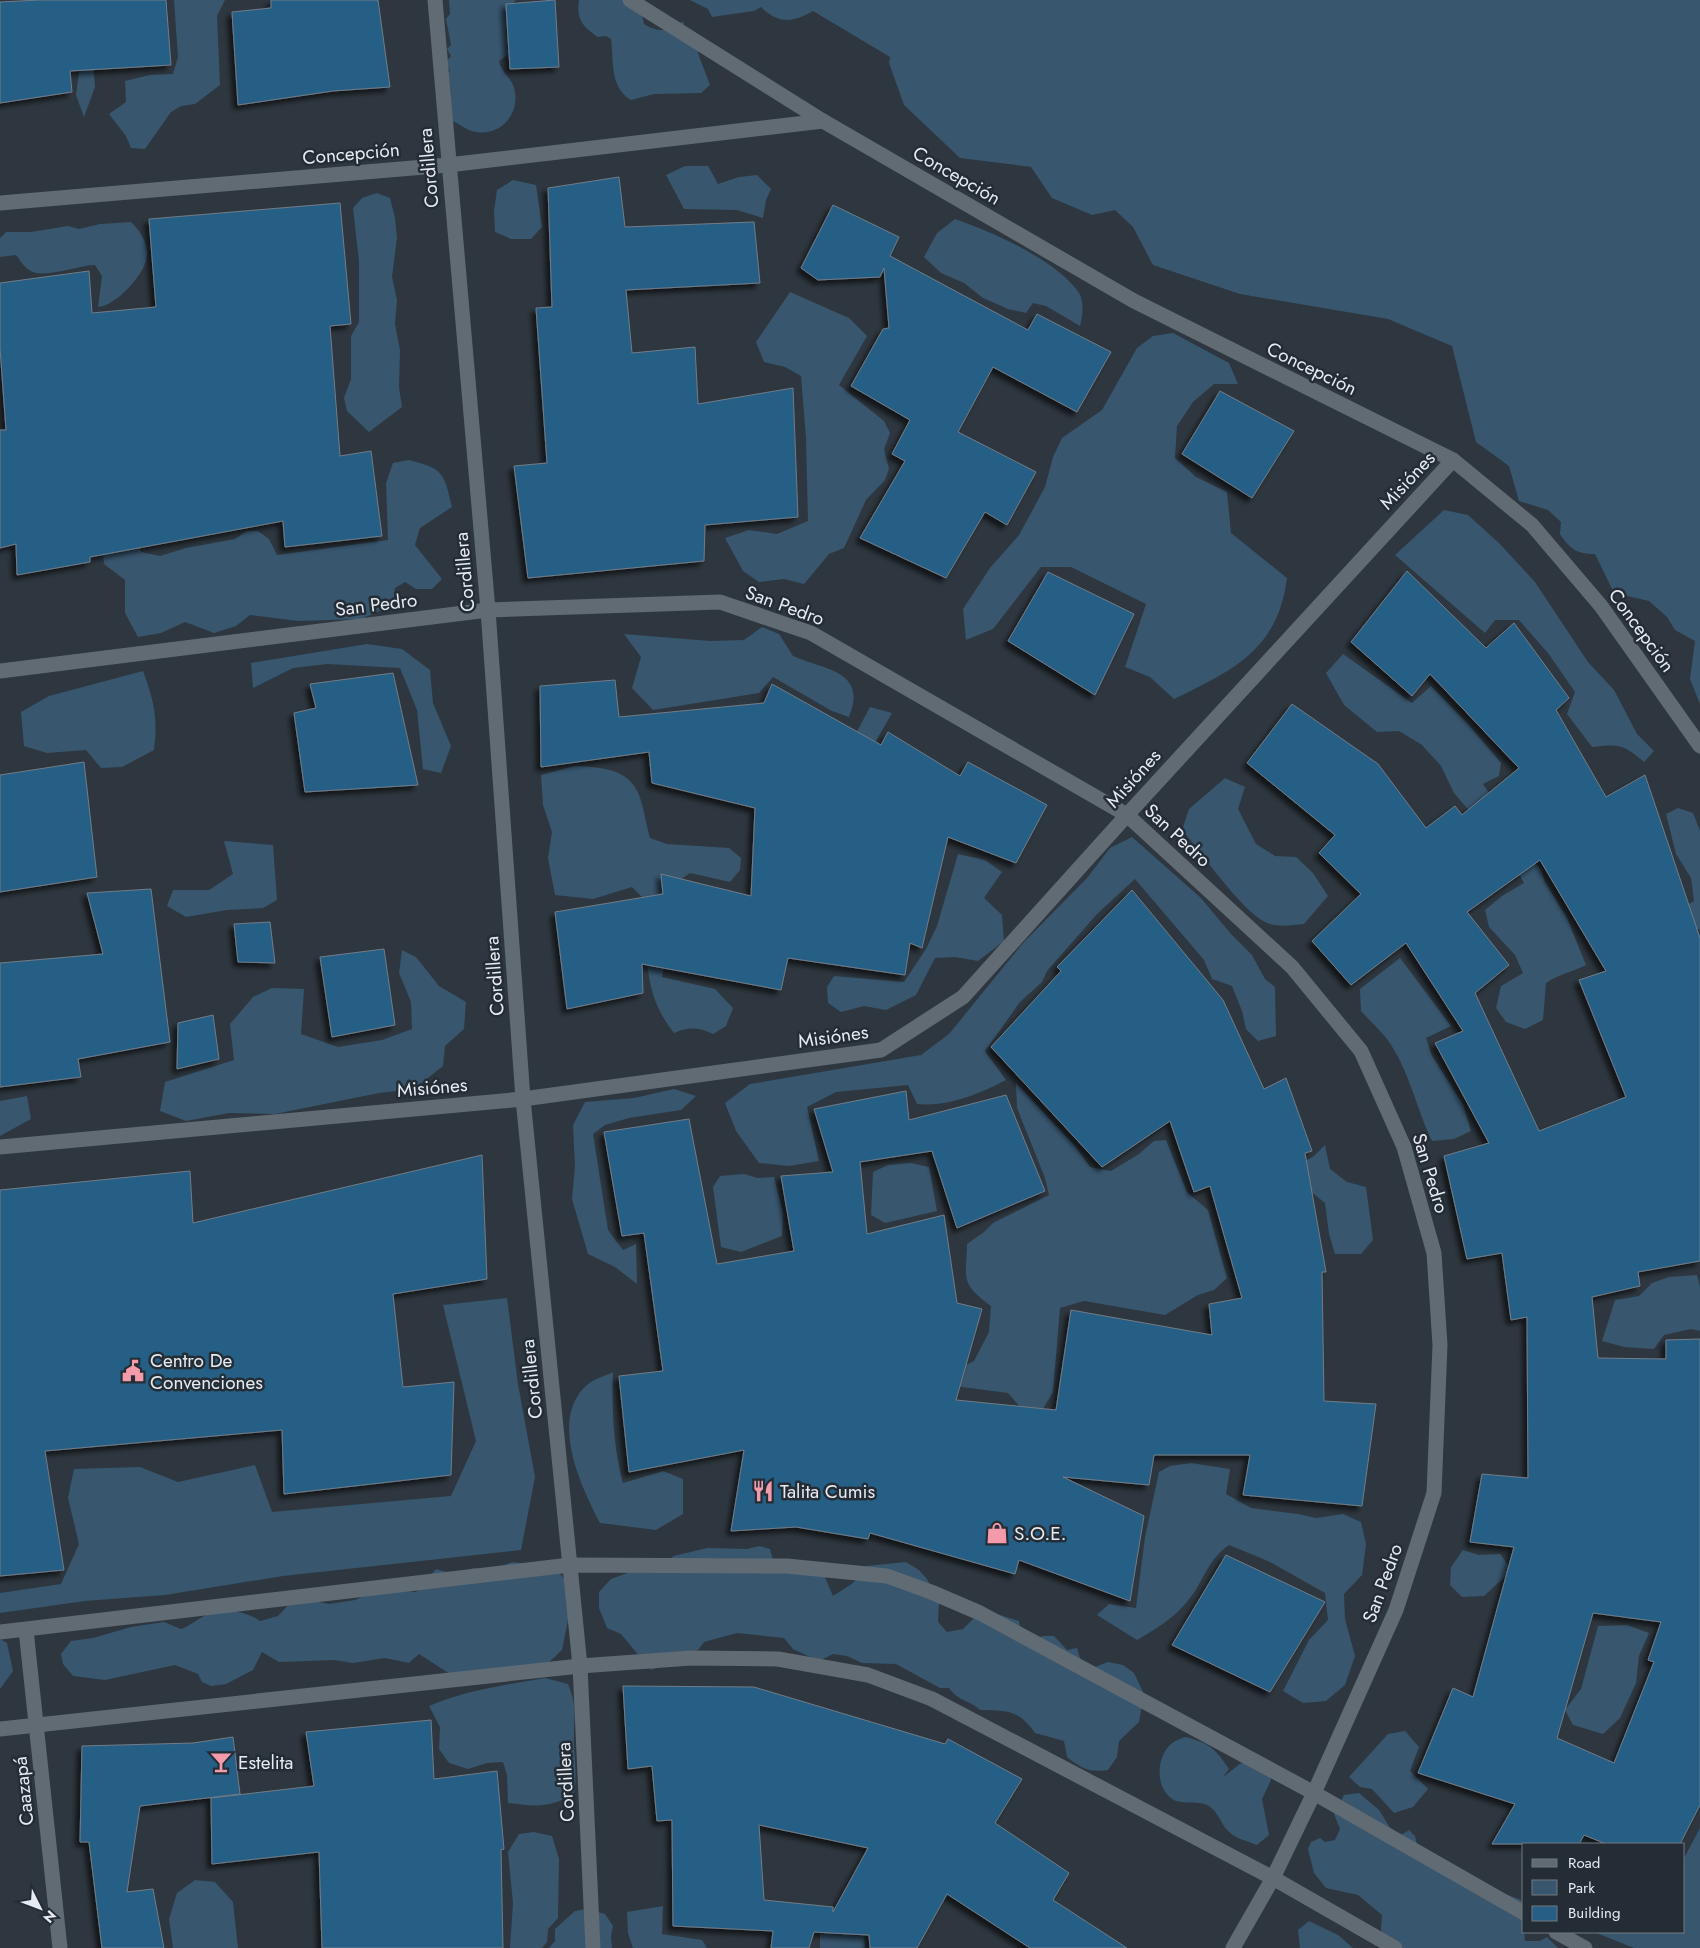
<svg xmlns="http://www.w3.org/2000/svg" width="1700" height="1948" viewBox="0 0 1700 1948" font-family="Jost,sans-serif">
  <defs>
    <filter id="shadow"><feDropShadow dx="-4.5" dy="4.5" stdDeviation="2.5" flood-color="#0009"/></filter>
  </defs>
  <rect width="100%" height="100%" fill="#2e373f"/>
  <!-- green -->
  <g fill="#38566e">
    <polygon points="70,0 93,62 95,87 84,117 76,95 79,72"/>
    <polygon points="174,0 225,0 217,16 220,85 195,104 181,106 171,112 145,149 131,148 126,136 109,114 126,102 125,81 150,75 173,74 178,57"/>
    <path d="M449,0H516L513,3V51L499,61C501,72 511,77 514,88C521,112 502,136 476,132C466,131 461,124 452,121L450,84L447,75L450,71L446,62L451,56L447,49L451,45L446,19L450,14Z"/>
    <path d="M579,0H639L644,24C658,33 669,32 683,21L686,35L697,42L698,53L710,85L701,93L654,94L631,100C609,87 614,60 611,39L606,36L598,37C583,27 576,19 579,0Z"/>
    <path d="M690,0H1700V704L1690,679L1695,641L1675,630L1667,617L1649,601L1614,593L1595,554C1577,554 1570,549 1560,534L1561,522L1548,510L1519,501L1509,466L1476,442L1452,346L1388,319L1240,294L1153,265L1133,227L1115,210L1092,215L1052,198L1031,167L960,158L904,105L889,63L890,57L813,11C793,23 778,24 761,7L754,11L712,17L708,9Z"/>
    <polygon points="685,166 708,166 718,184 739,177 757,175 771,189 766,200 763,218 737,210 684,209 666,175"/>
    <polygon points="513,180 536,185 542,227 531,239 511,239 495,232 494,211 497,190"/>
    <polygon points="377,193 390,198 395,218 397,238 392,277 397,300 395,324 400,350 399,387 402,407 369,432 347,411 344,398 351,379 351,336 359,322 359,261 353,208 362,198"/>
    <path d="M955,219C992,232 1052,258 1077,290C1085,300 1083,314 1080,326L1046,306L1033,303L1026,313L1008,309L983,298L964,283L941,273L924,257L937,233Z"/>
    <path d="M131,222C140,231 148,242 147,256C146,273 116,306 98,307L102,276L95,265C78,265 43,280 29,270C24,267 20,260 16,255L0,257V238L6,232H31L68,226L79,229L100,224Z"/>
    <polygon points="790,292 849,318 867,336 839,385 884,421 890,433 884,449 889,469 885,480 866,500 844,548 829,554 804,584 784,579 759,582 743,571 725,538 749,530 777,534 808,521 806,438 801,376 785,367 764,362 756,342"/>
    <path d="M1173,333L1229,363L1238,384H1214L1193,402L1177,426L1175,458L1196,477L1227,492L1231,533L1287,578C1278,650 1233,670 1174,699L1150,677L1125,667L1146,604L1071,567H1041L993,629L966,640L963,609L990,568L1019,535L1045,487L1053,457L1062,438L1102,410L1137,348L1153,336Z"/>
    <path d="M409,460C444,469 444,473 452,507L420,528L415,545L442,579L432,589H416L405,582L395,588L393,605L361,619L298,621L250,615L236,626L214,633L185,622L161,633L138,637L125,613V580L104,564L101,538L135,524L141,552L160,556L186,548L235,539L247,531H258L269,539L277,555L388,540L386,483L393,463Z"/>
    <path d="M1444,510L1468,515L1500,544L1535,582L1588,662L1614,690L1637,734L1654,751L1644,762C1623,744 1619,744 1592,747L1567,714L1575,692L1548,653L1519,620H1495L1485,633L1395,555Z"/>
    <path d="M762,627L779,634L793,656C824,670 868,670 849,717L832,711L773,677L759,693L653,710L632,688L641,657L624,634L710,641L744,640Z"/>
    <polygon points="367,644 402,649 430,670 433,703 451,746 441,773 423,769 417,710 400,668 327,664 293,668 253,688 251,663"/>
    <path d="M1343,654L1412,703L1431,686L1468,724L1501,763L1499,776L1483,784L1541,870L1545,882L1567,918L1586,965C1572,972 1559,974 1546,983L1543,1020L1525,1029L1506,1022L1496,1008L1501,986L1523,973L1515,955L1489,927L1485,910L1502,896L1524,883L1513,862L1454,793L1441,766L1422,745L1399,731L1377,732L1344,705L1326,673Z"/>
    <path d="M143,671C154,701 158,718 154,750L122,767L101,768L86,750L47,753L24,746L21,712L49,696Z"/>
    <polygon points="870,707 892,713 865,760 843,758"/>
    <path d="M575,766C599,767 629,768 639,795C644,808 646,824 650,838L667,844L729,848L741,858L740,870L730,882L690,873L680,880L662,977L715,989L733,1008L726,1026L713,1034C698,1027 689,1027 674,1033C642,994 646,948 646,901L632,887L593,899L555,895L548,858L552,832L543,805L541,775Z"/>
    <path d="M1225,778L1245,787L1238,809L1256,844L1275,856L1296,857L1313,873L1328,896L1304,924C1291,925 1277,928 1265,922C1241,910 1201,852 1182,830L1189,809Z"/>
    <polygon points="1678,808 1693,813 1700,831 1700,929 1696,929 1673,913 1694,901 1691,878 1676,854 1666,814"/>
    <path d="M1132,837L1201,898L1231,934L1252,955L1265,979L1275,987L1276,1036L1258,1041L1246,1029L1242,1011L1232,986L1212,979L1204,960L1135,879L1097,914L1047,971L1042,982L1020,1002L985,1051L1006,1080C979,1094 948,1107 917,1104L908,1085L836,1092L807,1107L819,1161L789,1166L759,1163L736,1131L725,1103L750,1084L921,1055L949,1034L1023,943L1087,878L1110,848Z"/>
    <polygon points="224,841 273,845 277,900 263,908 227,910 186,917 167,906 173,890 209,890 233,874"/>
    <polygon points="958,854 985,860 1002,872 984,898 1002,915 1004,941 978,961 955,957 935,958 916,995 886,1010 864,1006 841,1012 828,1003 827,987 834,976 904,982 926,949 937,926"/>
    <polygon points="402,950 416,957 439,986 466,1002 464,1029 445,1046 443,1066 414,1089 379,1093 275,1114 229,1113 186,1121 160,1111 165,1082 234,1060 230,1024 253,997 272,988 304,989 301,1034 338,1047 382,1040 412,1029 411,1002 399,973"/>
    <path d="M1400,958L1451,1026L1426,1038L1432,1056L1463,1104L1471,1131L1454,1139L1432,1141C1416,1108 1409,1069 1387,1039C1379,1029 1369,1020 1361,1011L1360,989Z"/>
    <path d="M1016,1083L1076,1147L1090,1167L1111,1171L1139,1154L1154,1141L1166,1140L1187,1192L1208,1210L1227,1278L1214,1290L1198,1295L1165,1315L1084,1301L1060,1308L1053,1392L1041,1412L1021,1408L1008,1393L954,1386L948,1374L974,1361L989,1332L991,1306C960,1283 966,1280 967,1244L984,1232L993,1223L1049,1195L1045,1178L1017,1108Z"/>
    <polygon points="674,1089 696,1096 681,1110 629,1118 605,1125 593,1134 608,1230 623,1250 636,1244 637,1284 615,1267 588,1254 572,1199 575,1166 573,1125 585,1102 634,1098"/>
    <polygon points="27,1096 31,1119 0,1136 0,1101"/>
    <polygon points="1325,1145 1330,1169 1347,1182 1366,1187 1373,1240 1361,1254 1335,1254 1329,1234 1325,1203 1309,1190 1293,1168 1314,1156"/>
    <polygon points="911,1163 929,1167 937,1211 885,1223 871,1215 873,1172 888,1165"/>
    <polygon points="744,1174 758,1178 774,1177 783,1213 782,1236 741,1252 721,1247 713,1187 720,1176"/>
    <polygon points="1697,1275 1700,1287 1700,1331 1691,1329 1664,1335 1654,1349 1624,1347 1602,1341 1615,1300 1639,1296 1652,1283 1669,1277"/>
    <polygon points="507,1298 518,1384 535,1477 521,1550 283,1576 165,1595 85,1601 0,1613 0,1593 61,1584 79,1544 68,1498 74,1469 140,1467 178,1482 255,1465 272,1512 451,1496 476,1441 443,1305"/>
    <path d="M613,1372C612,1411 613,1446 623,1483L663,1471L683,1479V1514L656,1530L600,1523C581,1486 548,1418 588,1384C594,1379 605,1376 613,1372Z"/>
    <path d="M1191,1463L1230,1469L1226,1494L1251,1508L1298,1514L1316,1518L1343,1514L1361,1522L1366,1544L1362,1575L1344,1594L1345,1619L1355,1656L1345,1685L1326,1701L1303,1703L1283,1691L1309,1640L1328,1620L1325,1593L1268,1561L1229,1545C1205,1562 1204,1583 1186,1603C1173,1619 1154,1630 1137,1640L1097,1615L1109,1604L1136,1608L1145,1537L1159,1472L1170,1466Z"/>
    <path d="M759,1546L770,1549L773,1560L824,1575L833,1596L853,1583L866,1566L906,1562L919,1570L927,1579L939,1603L938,1622L947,1632L963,1629L973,1619L991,1612L1019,1621L1024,1645L1043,1636H1054L1067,1650L1077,1648L1086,1677L1095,1667L1108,1662L1123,1665L1134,1673L1144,1694L1139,1722L1119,1741L1117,1757L1108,1770C1089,1773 1081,1768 1067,1757L1064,1741L1035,1733C1018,1709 1007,1711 980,1710C968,1699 959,1702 949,1688H940L896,1664L862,1663L847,1656L833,1654L819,1661L793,1649L784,1638L737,1633L704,1642L698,1650L651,1670L621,1634L607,1628L599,1608V1592L611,1579L630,1572H647L674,1556L707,1548L747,1549Z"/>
    <polygon points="1463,1550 1479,1555 1500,1554 1512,1570 1484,1596 1462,1597 1450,1585 1451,1567"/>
    <path d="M550,1561L580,1599L569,1615L562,1650L547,1664L450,1674L419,1654L409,1663L385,1658L353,1663L334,1660L279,1662L262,1652L253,1670L226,1684L211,1686L202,1682L198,1674L175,1665L105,1680L73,1676L63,1664L61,1654L71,1641L93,1638L131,1627L164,1622L181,1629C190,1626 197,1619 206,1615C223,1607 246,1611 260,1621L278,1616L290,1603L308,1600L329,1604L355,1600L366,1595L406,1591L416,1592L436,1569L453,1574L474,1568L485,1571L513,1562L531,1565Z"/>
    <polygon points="1627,1625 1649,1633 1639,1656 1636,1683 1620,1718 1603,1734 1573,1725 1565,1710 1581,1689 1598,1626"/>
    <polygon points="0,1639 7,1643 13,1671 0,1689"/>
    <path d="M545,1678L568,1684C577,1706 574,1712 574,1734C573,1754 578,1772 574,1793C550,1809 536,1806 508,1803L507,1775L503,1762L487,1763L468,1769L449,1763L439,1749L440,1727L429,1706C466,1690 505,1685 545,1678Z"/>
    <polygon points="1405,1731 1419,1747 1410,1771 1428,1789 1413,1807 1394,1813 1372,1789 1360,1787 1349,1777 1388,1734"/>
    <path d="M1185,1737C1209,1743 1215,1748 1229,1769L1223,1777L1249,1757L1269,1769L1271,1780L1262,1799L1269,1835L1257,1845C1246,1841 1234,1838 1226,1829C1220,1821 1217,1810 1207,1805C1198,1801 1185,1804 1176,1801C1155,1792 1155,1758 1171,1744C1174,1741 1180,1739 1185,1737Z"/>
    <polygon points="1359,1793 1379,1810 1394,1834 1401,1835 1409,1830 1415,1836 1417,1844 1489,1888 1521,1900 1525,1941 1540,1941 1547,1937 1558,1948 1385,1948 1381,1929 1382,1915 1358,1895 1326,1888 1314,1873 1308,1849 1311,1842 1320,1838 1325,1842 1335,1840 1340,1829 1334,1814 1344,1795"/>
    <polygon points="1700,1828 1700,1948 1634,1948 1594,1932 1684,1932 1684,1858"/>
    <polygon points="534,1832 552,1836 559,1859 558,1918 548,1929 547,1942 542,1948 510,1948 513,1903 508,1852 519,1834"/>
    <polygon points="195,1880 215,1882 233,1902 238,1948 173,1948 169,1919 177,1893"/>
    <polygon points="663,1906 662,1934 702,1940 707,1948 633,1948 628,1933 627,1912"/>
    <polygon points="586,1909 605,1914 613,1926 611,1936 612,1948 549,1948 555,1941 555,1929 575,1911"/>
    <polygon points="826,1918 864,1930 865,1948 820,1948 820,1933"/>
    <polygon points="1309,1921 1338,1935 1353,1948 1300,1948 1298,1930"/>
  </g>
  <!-- building -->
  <g fill="#275e86" stroke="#727c86" fill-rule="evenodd" filter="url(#shadow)">
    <polygon points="39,0 166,0 171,65 70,71 72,92 0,103 0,2"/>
    <polygon points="271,0 378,0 390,87 333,91 238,105 232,12 271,8"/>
    <polygon points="555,0 559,67 510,69 506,4"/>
    <polygon points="619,177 625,227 754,222 760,283 626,290 632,353 695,347 698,404 793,388 798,517 705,525 704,561 528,578 514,466 547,463 536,308 552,307 548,188"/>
    <polygon points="340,203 351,324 330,326 340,456 371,451 382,536 285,547 283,521 90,557 90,562 17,575 16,544 0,548 0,430 6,430 0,348 0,283 89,271 92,313 156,307 149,219"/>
    <polygon points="833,205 899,237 890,256 1028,330 1037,314 1111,352 1077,412 993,367 958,432 1036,472 1007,525 985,512 946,578 860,538 905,461 892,454 910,420 851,386 883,329 889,328 884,268 880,277 818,280 801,268"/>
    <polygon points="1220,391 1294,431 1252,498 1182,454"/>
    <path d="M1407,571L1486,648L1514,623L1569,698L1556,710L1606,797L1645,775L1700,938V1261L1638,1272L1640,1286L1592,1297L1598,1358L1666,1359V1340L1700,1339V1805L1680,1844H1606L1584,1835L1579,1844H1492L1515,1804L1418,1773L1453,1688L1473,1697L1514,1547L1470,1542L1482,1474L1528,1478L1527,1317L1511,1320L1502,1253L1467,1259L1444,1156L1489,1143L1435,1043L1463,1031L1406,943L1351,985L1312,941L1361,894L1319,853L1335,835L1247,763L1292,704L1378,764L1426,828L1455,806L1462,815L1519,768L1430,674L1412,696L1351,642ZM1540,860L1606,971L1579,980L1626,1097L1539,1131L1475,993L1509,965L1467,912ZM1593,1613L1661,1622L1648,1660L1654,1662L1614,1763L1557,1738Z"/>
    <polygon points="1048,572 1134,614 1095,695 1008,641"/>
    <polygon points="393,673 418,785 305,792 294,713 316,708 310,684"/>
    <polygon points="615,680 619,717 764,703 772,684 881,745 888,732 960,776 968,762 1047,805 1016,863 948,837 922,948 910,943 905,975 788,958 781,990 642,964 643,993 567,1009 555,912 663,894 661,874 751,896 755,808 652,783 649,752 541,767 540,686"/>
    <polygon points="84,762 97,877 0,892 0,775"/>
    <polygon points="151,889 170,1042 78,1059 81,1077 0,1087 0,963 103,954 87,893"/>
    <polygon points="1132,890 1223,1000 1264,1089 1286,1078 1312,1151 1305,1153 1326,1272 1322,1272 1324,1401 1376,1404 1362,1506 1243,1495 1250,1455 1154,1455 1149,1485 1063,1477 1144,1516 1130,1601 1019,1560 1015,1574 870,1533 868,1539 796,1527 731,1531 744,1450 629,1472 619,1376 663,1371 644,1233 622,1236 604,1132 689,1119 717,1264 794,1251 781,1176 833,1172 814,1109 906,1091 909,1120 1006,1095 1045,1191 957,1228 932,1151 860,1162 867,1234 944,1215 957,1303 982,1309 956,1400 1056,1410 1071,1310 1212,1335 1209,1304 1242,1298 1210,1186 1194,1192 1170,1121 1102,1167 991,1047 1061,971 1057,967"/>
    <polygon points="270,922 275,963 238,962 234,924"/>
    <polygon points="384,949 395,1025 332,1037 320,957"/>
    <polygon points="213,1015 219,1059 177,1069 178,1023"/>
    <polygon points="482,1155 487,1279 393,1294 403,1387 454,1382 451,1475 284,1494 282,1430 45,1451 64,1570 0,1576 0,1190 190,1171 193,1223"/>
    <polygon points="1226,1555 1325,1602 1270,1692 1172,1645"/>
    <path d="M623,1686L754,1687L945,1744L948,1739L1022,1779L995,1823L1069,1873L1053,1900L1127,1948H1030L947,1894L917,1948H870L869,1935L814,1932L809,1948H771L773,1931L673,1926L672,1820L657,1821L652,1766L628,1769ZM759,1825L868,1848L833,1912V1907L764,1900Z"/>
    <polygon points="431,1720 434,1779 497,1771 504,1849 501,1850 503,1948 322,1948 319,1852 212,1864 211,1798 314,1786 306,1732"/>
    <polygon points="233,1737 240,1794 140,1806 127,1892 153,1889 164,1948 102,1948 89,1842 80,1842 82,1746 193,1743"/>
  </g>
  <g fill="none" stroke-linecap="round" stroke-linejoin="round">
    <!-- minor -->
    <g stroke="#616b74" stroke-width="15">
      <polyline points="435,0 488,610 523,1099 580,1666 593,1948"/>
      <polyline points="630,0 823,121 1134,301 1453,460 1532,525 1601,606 1700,746"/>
      <polyline points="0,203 448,165 823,121"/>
      <polyline points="0,671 488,610 720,602 811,633 1127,815 1292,967 1361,1051 1404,1147 1434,1253 1440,1345 1434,1493 1396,1610 1314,1793 1273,1878 1233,1948"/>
      <polyline points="0,1147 523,1099 881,1050 963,997 1127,815 1453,460"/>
      <polyline points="26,1630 60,1948"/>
      <polyline points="0,1632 570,1565 787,1566 887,1576 931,1592 980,1613 1314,1793 1524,1913"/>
      <polyline points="0,1729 580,1666 691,1658 778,1659 868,1675 932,1699 1273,1878 1395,1948"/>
      <polyline points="1556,1932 1585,1948"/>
    </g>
  </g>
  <!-- icons -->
  <defs>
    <g id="civic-bare" transform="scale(1.725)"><path d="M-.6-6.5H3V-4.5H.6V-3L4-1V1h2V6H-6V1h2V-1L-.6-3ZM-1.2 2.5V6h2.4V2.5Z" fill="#f39aab" stroke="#242d35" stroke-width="2.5" paint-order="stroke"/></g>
    <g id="restaurant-bare" transform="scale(1.725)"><path d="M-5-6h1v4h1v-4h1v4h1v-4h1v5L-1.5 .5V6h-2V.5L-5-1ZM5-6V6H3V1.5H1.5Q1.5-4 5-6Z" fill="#f39aab" stroke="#242d35" stroke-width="2.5" paint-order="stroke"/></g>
    <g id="shop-bare" transform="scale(1.725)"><path d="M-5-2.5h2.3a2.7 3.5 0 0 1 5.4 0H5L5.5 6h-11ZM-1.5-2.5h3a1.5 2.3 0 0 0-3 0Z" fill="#f39aab" stroke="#242d35" stroke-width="2.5" paint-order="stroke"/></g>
    <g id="bar-bare" transform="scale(1.725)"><path d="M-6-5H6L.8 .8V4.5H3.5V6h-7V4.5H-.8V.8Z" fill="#f39aab" stroke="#242d35" stroke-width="2.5" paint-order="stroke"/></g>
  </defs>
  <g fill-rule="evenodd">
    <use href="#civic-bare" x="133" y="1371"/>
    <use href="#restaurant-bare" x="763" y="1491"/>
    <use href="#shop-bare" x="997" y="1533"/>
    <use href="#bar-bare" x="221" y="1762"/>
  </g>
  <g text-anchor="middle" stroke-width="5" stroke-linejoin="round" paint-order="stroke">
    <!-- street labels -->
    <g font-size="19" fill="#e5ebf0" stroke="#242d35">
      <text transform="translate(351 153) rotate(-5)" y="7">Concepción</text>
      <text transform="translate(428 168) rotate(-95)" y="7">Cordillera</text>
      <text transform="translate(957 175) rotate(30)" y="7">Concepción</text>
      <text transform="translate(1312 368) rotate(26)" y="7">Concepción</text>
      <text transform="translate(1407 480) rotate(-47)" y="7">Misiónes</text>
      <text transform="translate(464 572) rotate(-95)" y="7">Cordillera</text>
      <text transform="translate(376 604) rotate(-7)" y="7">San Pedro</text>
      <text transform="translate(785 605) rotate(20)" y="7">San Pedro</text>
      <text transform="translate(1642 630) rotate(54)" y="7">Concepción</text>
      <text transform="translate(1133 778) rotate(-48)" y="7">Misiónes</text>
      <text transform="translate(1178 835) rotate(43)" y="7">San Pedro</text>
      <text transform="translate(494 976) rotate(-94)" y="7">Cordillera</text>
      <text transform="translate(833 1036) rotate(-8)" y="7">Misiónes</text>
      <text transform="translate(432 1087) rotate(-5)" y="7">Misiónes</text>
      <text transform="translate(1431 1173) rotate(73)" y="7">San Pedro</text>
      <text transform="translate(531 1379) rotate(-96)" y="7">Cordillera</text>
      <text transform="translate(1382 1583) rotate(-70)" y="7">San Pedro</text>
      <text transform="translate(565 1782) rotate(-93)" y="7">Cordillera</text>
      <text transform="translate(23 1791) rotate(-96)" y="7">Caazapá</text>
    </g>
    <!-- poi labels -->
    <g font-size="19" fill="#e5ebf0" stroke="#242d35" text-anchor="start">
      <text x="150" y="1367">Centro De<tspan x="150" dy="22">Convenciones</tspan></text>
      <text x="780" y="1498">Talita Cumis</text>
      <text x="1014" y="1540">S.O.E.</text>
      <text x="238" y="1769">Estelita</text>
    </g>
  </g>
  <!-- legend -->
  <rect x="1522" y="1843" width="162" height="90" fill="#242d35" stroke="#717980"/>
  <rect x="1532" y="1859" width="25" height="8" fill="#616b74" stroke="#717980"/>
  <text x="1568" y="1868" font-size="15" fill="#e5ebf0">Road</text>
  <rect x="1532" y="1880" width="25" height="15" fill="#38566e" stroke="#717980"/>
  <text x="1568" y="1893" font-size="15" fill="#e5ebf0">Park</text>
  <rect x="1532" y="1906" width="25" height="15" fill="#275e86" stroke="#717980"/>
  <text x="1568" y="1918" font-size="15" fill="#e5ebf0">Building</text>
  <!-- north arrow -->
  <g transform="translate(40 1908) rotate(132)" stroke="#242d35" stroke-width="4" paint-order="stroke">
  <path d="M0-4L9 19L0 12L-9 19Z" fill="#e5ebf0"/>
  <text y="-8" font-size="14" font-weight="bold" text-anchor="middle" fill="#e5ebf0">N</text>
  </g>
</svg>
